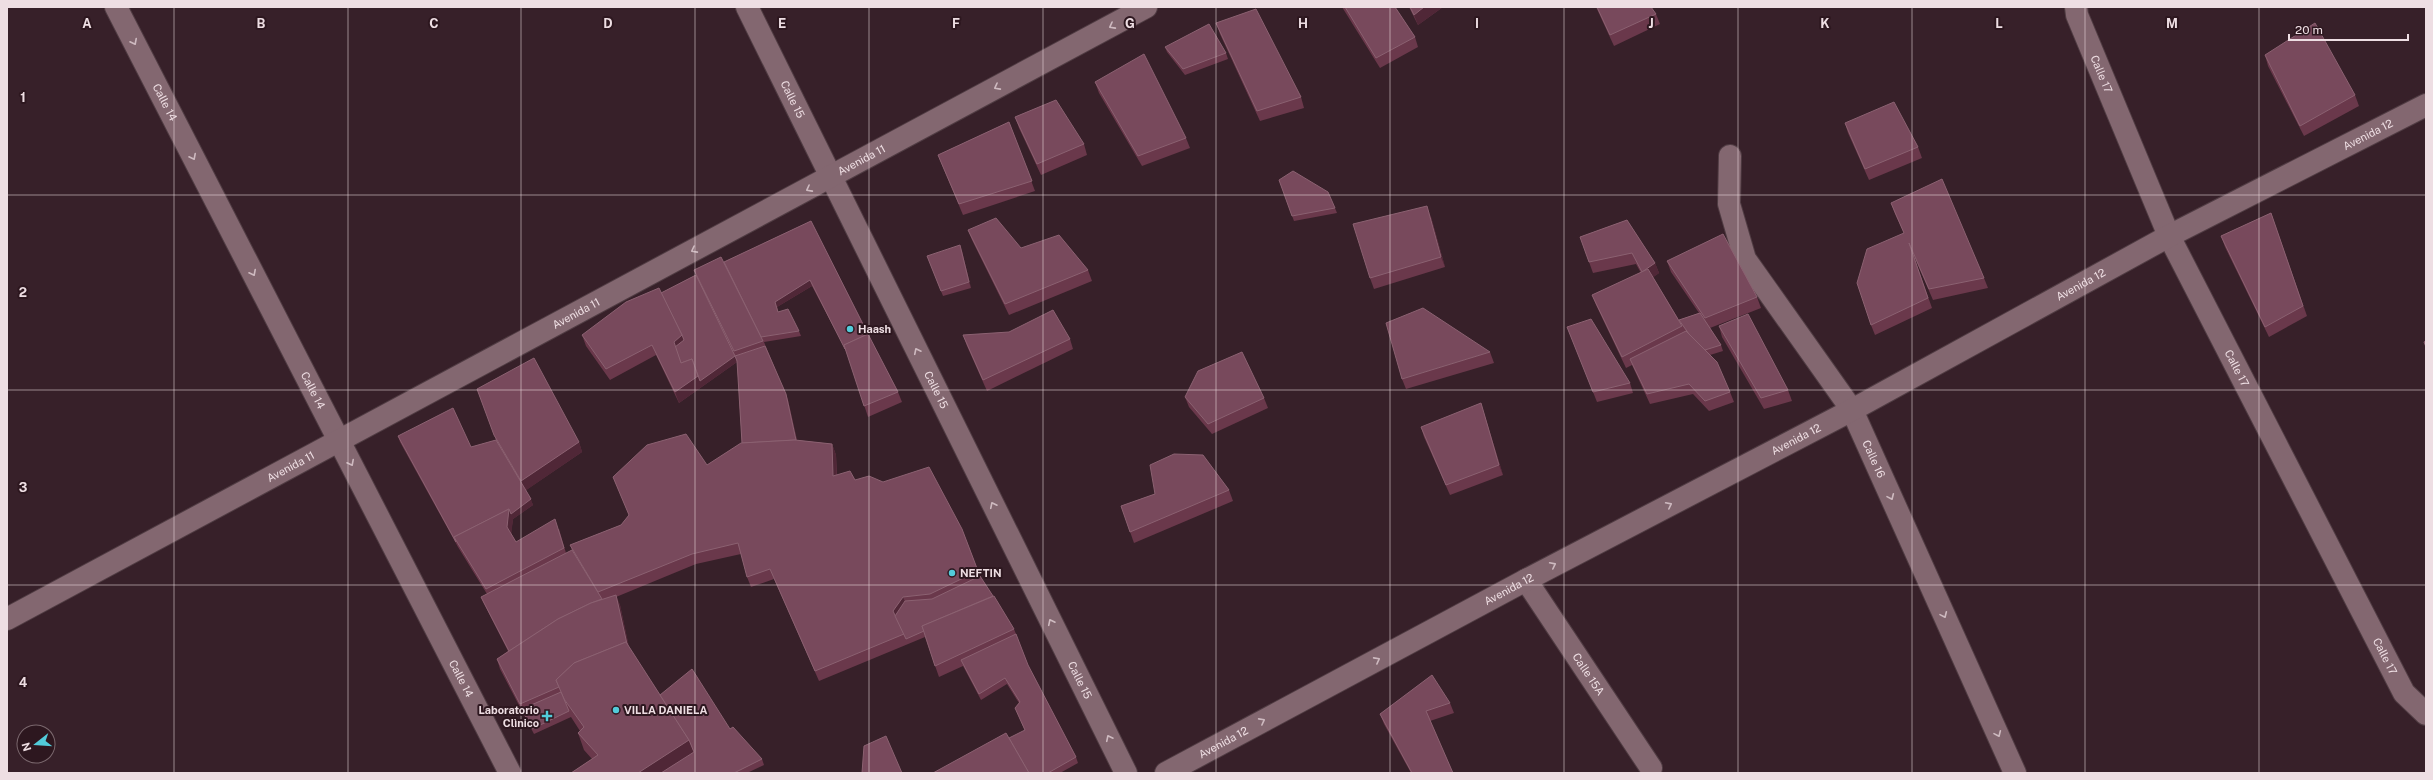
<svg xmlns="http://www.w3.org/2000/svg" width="2433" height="780" viewBox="0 0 2433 780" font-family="'Public Sans',sans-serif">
  <rect width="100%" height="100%" fill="#372029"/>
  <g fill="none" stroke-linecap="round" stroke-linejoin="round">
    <!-- minor casing -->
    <g stroke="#503c43" stroke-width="24">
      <g id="minor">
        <path id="s1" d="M116,7L510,773"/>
        <path id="s2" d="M747,7L1126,773"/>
        <path id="s3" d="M2076,7L2077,15L2169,236L2404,693L2426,714"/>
        <path id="s4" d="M1730,156L1729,204L1745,259L1852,410L2015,773"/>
        <path id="s5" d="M1526,580L1651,768"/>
        <path id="s6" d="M7,619L1146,7"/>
        <path id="s7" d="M1166,773L1526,580L1852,410L2169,236L2426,105"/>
      </g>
    </g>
    <!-- minor -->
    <use href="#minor" stroke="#836770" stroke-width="22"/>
  </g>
  <!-- wall -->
  <g fill="#6a384b">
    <polygon points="1342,7 1395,7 1415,37 1418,47 1380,68"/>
    <polygon points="1409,7 1443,7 1418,25"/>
    <polygon points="1596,7 1651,7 1656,14 1660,24 1614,46"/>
    <polygon points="1216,23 1301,97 1304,108 1260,121 1220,34"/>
    <polygon points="1165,47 1226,53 1228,59 1185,75 1167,52"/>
    <polygon points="2265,55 2355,95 2359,106 2304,136 2268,66"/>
    <polygon points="1095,82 1186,138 1190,148 1142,166 1099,93"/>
    <polygon points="1015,117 1084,144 1087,155 1041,175 1019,128"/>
    <polygon points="1009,122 1035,191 963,215 942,165 938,155"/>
    <polygon points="1845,123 1918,147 1922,158 1869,180 1848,133"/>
    <polygon points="1279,180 1335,208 1337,213 1294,221"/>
    <polygon points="1891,203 1984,278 1988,288 1933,300 1913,254 1932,308 1875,335 1871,325 1904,233 1895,214"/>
    <polygon points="2271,213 2307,316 2269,337 2225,247 2221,236"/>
    <polygon points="1431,217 1445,267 1374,289 1370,278"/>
    <polygon points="1627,220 1655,263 1659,273 1653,277 1679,320 1699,313 1671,272 1667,261 1757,297 1761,308 1710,328 1721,345 1723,351 1710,355 1730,392 1734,402 1709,411 1693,394 1650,404 1632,365 1626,368 1596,305 1592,295 1641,273 1636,264 1593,273 1580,237"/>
    <polygon points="811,221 868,334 898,392 902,402 868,417 847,353 812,286 777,307 778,312 799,331 801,336 764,342 788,400 797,440 832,444 836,455 837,475 855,480 962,529 980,576 1014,629 1028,665 1076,757 1078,763 1060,773 933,773 1025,731 1015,708 1019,703 1007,684 981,700 963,666 939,677 925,637 819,681 774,579 751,587 747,577 741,554 696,564 616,597 620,605 629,648 660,695 730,729 762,759 764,765 747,773 571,773 592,759 584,750 578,733 580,731 571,717 534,734 500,669 497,659 508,651 483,602 481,597 487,594 458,547 400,442 398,436 471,447 496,440 477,389 579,442 582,452 526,490 533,505 513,519 511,533 516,542 559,529 566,553 572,550 570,545 621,525 629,515 613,477 707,465 742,443 737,362 679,403 656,355 610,380 586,346 582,335 661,293 696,275 694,270 724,262"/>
    <polygon points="968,230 1021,248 1088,270 1092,281 1009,315 972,240"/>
    <polygon points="962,251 971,288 943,296 927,256"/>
    <polygon points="1719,326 1788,390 1792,401 1764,409 1722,337"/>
    <polygon points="1567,327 1630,383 1633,393 1597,402"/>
    <polygon points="963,335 1070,339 1073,349 987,391 967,346"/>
    <polygon points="1490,352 1494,363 1406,389 1402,379"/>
    <polygon points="1185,397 1264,398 1268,408 1212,434 1189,407"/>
    <polygon points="1484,413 1503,475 1450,495 1424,437 1421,427"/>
    <polygon points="1229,490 1233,501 1134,543 1121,506 1155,494"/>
    <polygon points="1450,703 1454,713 1430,721 1453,773 1411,773 1384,724 1380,714"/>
  </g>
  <!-- shaded-wall -->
  <g fill="#502737">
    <polygon points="1424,7 1443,7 1418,25 1414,15"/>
    <polygon points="1427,206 1431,217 1445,267 1441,257"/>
    <polygon points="960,245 962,251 971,288 969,282"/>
    <polygon points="1655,263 1659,273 1646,283 1642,272"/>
    <polygon points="810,280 812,286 777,307 780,318 775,302"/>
    <polygon points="682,335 686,345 677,352 674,342"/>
    <polygon points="735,356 737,362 679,403 675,392 698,376"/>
    <polygon points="786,394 788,400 799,451 797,445"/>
    <polygon points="1481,403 1484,413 1503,475 1499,465"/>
    <polygon points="579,442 582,452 525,491 521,481"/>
    <polygon points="832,444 836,455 837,487 833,476"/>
    <polygon points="531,499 533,505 513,519 511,537 507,527 509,509"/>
    <polygon points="616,595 620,605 632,660 628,649"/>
    <polygon points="903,597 907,607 897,621 893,611"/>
    <polygon points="689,740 696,758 672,773 638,773"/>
  </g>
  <!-- building -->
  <g fill="#78495c" stroke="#8b6171">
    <polygon points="1345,7 1395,7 1415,37 1376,58"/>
    <polygon points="1410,7 1424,7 1414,15"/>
    <polygon points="1597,7 1651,7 1656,14 1610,35"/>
    <polygon points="1256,9 1301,97 1257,111 1216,23"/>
    <polygon points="2315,23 2355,95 2300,126 2265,55"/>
    <polygon points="1209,24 1226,53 1183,69 1165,47"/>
    <polygon points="1144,54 1186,138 1138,156 1095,82"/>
    <polygon points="1056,100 1084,144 1037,164 1015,117"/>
    <polygon points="1894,102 1918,147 1865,169 1845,123"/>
    <polygon points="1009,122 1032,181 959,204 938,155"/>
    <polygon points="1293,171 1328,192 1335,208 1292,216 1279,180"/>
    <polygon points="1942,179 1984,278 1929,289 1909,243 1928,298 1871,325 1857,283 1867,249 1904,233 1891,203"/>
    <polygon points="1427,206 1441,257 1370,278 1353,224"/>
    <polygon points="2271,213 2303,306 2265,327 2221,236"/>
    <polygon points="996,218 1021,248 1059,235 1088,270 1005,304 968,230"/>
    <polygon points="1627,220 1655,263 1642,272 1632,253 1589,262 1580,237"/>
    <polygon points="811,221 868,334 844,345 845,349 810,280 775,302 778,312 788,309 799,331 761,337 724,262"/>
    <polygon points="1723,234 1757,297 1705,318 1667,261"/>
    <polygon points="960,245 969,282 941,291 927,256"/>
    <polygon points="721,257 763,341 734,351 694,270"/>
    <polygon points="1648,269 1682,326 1622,357 1592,295"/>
    <polygon points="696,275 735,356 700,381 692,359 681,363 675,347 684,340 682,335 661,293"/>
    <polygon points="659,288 682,335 674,342 681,363 692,359 698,376 675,392 652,345 606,369 582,335 626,302"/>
    <polygon points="1423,308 1490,352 1402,379 1386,323"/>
    <polygon points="1053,310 1070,339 983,380 963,335 1009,332"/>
    <polygon points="1700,313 1721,345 1705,350 1689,334 1679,320"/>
    <polygon points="1748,314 1788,390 1761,398 1719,326"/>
    <polygon points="1591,319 1630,383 1593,392 1567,327"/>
    <polygon points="1686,331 1717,362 1730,392 1705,401 1689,384 1647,394 1630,359"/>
    <polygon points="868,334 898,392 864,406 844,345"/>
    <polygon points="2426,341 2426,347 2424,342"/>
    <polygon points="765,346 786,394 796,440 742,443 737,361 735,356"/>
    <polygon points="1242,352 1264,398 1208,424 1185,397 1198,371"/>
    <polygon points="534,358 579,442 521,481 494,435 477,389"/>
    <polygon points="1481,403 1499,465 1446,485 1421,427"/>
    <polygon points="453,408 471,447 496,440 531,499 511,514 509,509 454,537 456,542 398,436"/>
    <polygon points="686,434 707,465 741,443 795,440 832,444 833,476 850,471 855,480 869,476 883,482 929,467 962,529 978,571 930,594 903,597 893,611 904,634 815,671 770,569 747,577 738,543 692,554 598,592 570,545 621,525 629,515 613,477 647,445"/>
    <polygon points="1174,454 1203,455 1229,490 1130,532 1121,506 1155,494 1150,465"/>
    <polygon points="509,509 507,527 516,542 555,519 564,548 486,589 454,537"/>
    <polygon points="572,550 602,599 591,603 558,619 509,651 481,597"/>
    <polygon points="980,576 993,596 922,626 924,631 906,639 895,616 905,601 932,599"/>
    <polygon points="616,595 627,644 626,642 574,663 556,680 559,687 520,704 497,659 558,619 591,603"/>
    <polygon points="994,596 1014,629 935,666 922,626"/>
    <polygon points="1016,634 1028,665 1076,757 1048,773 1029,773 1009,738 1025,730 1015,708 1020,702 1005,678 979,694 961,660"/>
    <polygon points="626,642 689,740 638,773 571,773 598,755 578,733 584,727 564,699 556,680 574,663"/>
    <polygon points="692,669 730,729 733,727 762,759 734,773 661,773 694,752 689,740 660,695"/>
    <polygon points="1432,675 1450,703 1426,711 1453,773 1412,773 1380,714"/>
    <polygon points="561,692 569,711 532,729 522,709"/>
    <polygon points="1006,733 1029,773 933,773"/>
    <polygon points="886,736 902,773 862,773 864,746"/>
  </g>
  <!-- one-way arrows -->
  <defs><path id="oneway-chevron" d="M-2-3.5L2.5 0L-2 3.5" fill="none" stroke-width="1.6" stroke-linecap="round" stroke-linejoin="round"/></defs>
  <g stroke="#cebac0">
    <use href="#oneway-chevron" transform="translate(1112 26) rotate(152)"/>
    <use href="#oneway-chevron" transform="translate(134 42) rotate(63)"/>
    <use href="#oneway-chevron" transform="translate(997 87) rotate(152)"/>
    <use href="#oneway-chevron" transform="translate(193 157) rotate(63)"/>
    <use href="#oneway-chevron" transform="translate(809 189) rotate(152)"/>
    <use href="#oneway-chevron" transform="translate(694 250) rotate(152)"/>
    <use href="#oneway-chevron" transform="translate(253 273) rotate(63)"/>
    <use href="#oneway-chevron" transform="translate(917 351) rotate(-116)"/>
    <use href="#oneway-chevron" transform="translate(351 463) rotate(63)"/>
    <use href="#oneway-chevron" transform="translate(1891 497) rotate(66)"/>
    <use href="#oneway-chevron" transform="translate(993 505) rotate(-116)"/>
    <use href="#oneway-chevron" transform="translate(1669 505) rotate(-27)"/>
    <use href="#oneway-chevron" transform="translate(1553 565) rotate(-27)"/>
    <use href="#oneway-chevron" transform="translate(1944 615) rotate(66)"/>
    <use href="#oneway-chevron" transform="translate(1051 622) rotate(-116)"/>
    <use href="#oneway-chevron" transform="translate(1377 660) rotate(-28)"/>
    <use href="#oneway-chevron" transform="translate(1262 721) rotate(-28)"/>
    <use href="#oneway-chevron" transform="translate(1998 734) rotate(66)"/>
    <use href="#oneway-chevron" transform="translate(1109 738) rotate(-116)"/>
  </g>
  <!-- grid -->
  <path fill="none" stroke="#eedee3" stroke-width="1" stroke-opacity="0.55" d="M174,7V773M348,7V773M521,7V773M695,7V773M869,7V773M1043,7V773M1216,7V773M1390,7V773M1564,7V773M1738,7V773M1912,7V773M2085,7V773M2259,7V773M7,195H2426M7,390H2426M7,585H2426"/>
  <!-- markers -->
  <g fill="#52cbda" stroke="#2d171f" stroke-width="1.5">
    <circle cx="850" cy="329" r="4"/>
    <circle cx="952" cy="573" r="4"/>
    <circle cx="616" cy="710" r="4"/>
    <path d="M545 710h4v4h4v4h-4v4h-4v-4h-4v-4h4z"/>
  </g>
  <g text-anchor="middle" stroke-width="4" stroke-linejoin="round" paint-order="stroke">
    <!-- street labels -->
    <g font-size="11" fill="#eedee3" stroke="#2d171f">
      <text dy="4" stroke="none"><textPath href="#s3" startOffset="72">Calle 17</textPath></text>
      <text dy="4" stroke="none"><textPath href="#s2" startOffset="103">Calle 15</textPath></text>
      <text dy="4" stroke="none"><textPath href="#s1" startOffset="107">Calle 14</textPath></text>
      <text dy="4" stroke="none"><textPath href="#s7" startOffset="1361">Avenida 12</textPath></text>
      <text dy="4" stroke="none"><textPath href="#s6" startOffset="970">Avenida 11</textPath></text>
      <text dy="4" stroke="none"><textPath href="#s7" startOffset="1037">Avenida 12</textPath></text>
      <text dy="4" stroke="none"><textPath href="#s6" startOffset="646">Avenida 11</textPath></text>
      <text dy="4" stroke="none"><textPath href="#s3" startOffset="396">Calle 17</textPath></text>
      <text dy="4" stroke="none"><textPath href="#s1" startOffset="431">Calle 14</textPath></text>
      <text dy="4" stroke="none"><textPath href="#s2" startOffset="427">Calle 15</textPath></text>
      <text dy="4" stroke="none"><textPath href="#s7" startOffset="713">Avenida 12</textPath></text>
      <text dy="4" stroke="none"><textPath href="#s4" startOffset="344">Calle 16</textPath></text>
      <text dy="4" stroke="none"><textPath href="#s6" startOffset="322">Avenida 11</textPath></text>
      <text dy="4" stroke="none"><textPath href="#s7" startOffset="389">Avenida 12</textPath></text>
      <text dy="4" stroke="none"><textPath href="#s3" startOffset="720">Calle 17</textPath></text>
      <text dy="4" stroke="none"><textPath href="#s5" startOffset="113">Calle 15A</textPath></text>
      <text dy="4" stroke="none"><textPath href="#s1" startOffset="755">Calle 14</textPath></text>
      <text dy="4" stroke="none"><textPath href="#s2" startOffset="751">Calle 15</textPath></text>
      <text dy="4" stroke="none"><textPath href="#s7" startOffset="65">Avenida 12</textPath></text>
    </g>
    <!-- poi labels -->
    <g font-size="11" font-weight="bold" fill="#eedee3" stroke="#2d171f" text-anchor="start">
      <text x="858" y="333">Haash</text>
      <text x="960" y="577">NEFTIN</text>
      <text x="539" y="714" text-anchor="end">Laboratorio<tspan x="539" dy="13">Clìnico</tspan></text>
      <text x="624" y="714">VILLA DANIELA</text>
    </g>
  </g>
  <g font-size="13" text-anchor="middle" font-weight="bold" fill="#eedee3" stroke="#2d171f" stroke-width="4" stroke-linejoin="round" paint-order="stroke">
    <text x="87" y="28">A</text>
    <text x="261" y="28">B</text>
    <text x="434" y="28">C</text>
    <text x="608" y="28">D</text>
    <text x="782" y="28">E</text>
    <text x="956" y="28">F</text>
    <text x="1130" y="28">G</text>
    <text x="1303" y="28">H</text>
    <text x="1477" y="28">I</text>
    <text x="1651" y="28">J</text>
    <text x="1825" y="28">K</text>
    <text x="1999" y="28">L</text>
    <text x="2172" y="28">M</text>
    <text x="23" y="102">1</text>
    <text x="23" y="297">2</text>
    <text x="23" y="492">3</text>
    <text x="23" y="687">4</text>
  </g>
  <!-- border -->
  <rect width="2433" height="780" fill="none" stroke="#eedee3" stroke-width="16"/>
  <!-- north arrow -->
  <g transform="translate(36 744) rotate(253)"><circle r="19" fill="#2d171f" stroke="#7a676d"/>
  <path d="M0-3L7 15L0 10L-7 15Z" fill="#52cbda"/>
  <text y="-6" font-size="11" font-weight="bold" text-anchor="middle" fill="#eedee3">N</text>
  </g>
  <!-- scale -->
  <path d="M2289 34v6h119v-6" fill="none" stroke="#eedee3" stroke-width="2"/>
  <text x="2295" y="34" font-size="12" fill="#eedee3" stroke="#2d171f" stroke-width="3" paint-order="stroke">20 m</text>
</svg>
